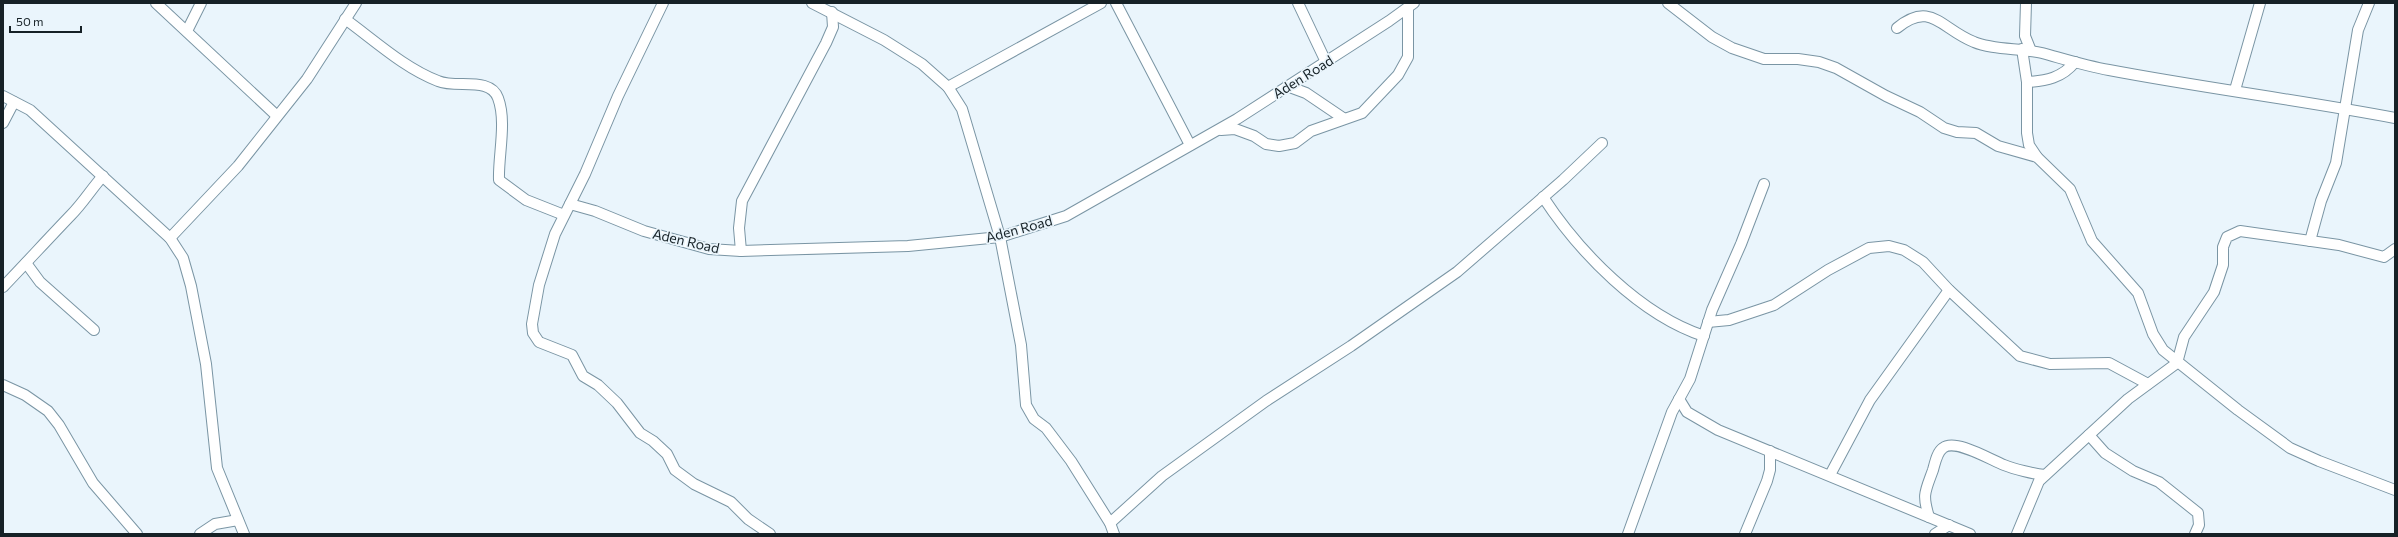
<svg xmlns="http://www.w3.org/2000/svg" width="2398" height="537" viewBox="0 0 2398 537" font-family="Commissioner,sans-serif">
  <rect width="100%" height="100%" fill="#eaf5fc"/>
  <g fill="none" stroke-linecap="round" stroke-linejoin="round">
    <!-- street casing -->
    <g stroke="#7a95a4" stroke-width="12">
      <g id="street">
        <polyline points="156,3 277,116"/>
        <polyline points="663,3 618,96 585,174 555,234 539,285 532,324 533,333 539,342 572,355 583,376 598,385 617,403 640,433 653,441 667,454 675,470 694,484 731,502 748,519 770,534"/>
        <polyline points="812,3 884,40 922,64 948,87 962,109 1000,237 1021,345 1026,405 1034,419 1046,428 1071,461 1110,523 1114,534"/>
        <polyline points="1116,3 1190,145"/>
        <polyline points="1298,3 1326,62"/>
        <polyline points="1668,3 1712,37 1732,48 1764,59 1798,59 1819,62 1836,68 1886,96 1920,112 1944,128 1957,132 1976,133 1998,146 2037,157 2070,189 2092,241 2138,293 2153,334 2163,350 2238,410 2290,448 2319,461 2395,490"/>
        <polyline points="2026,3 2025,36 2031,51"/>
        <path d="M345,19C374,40 404,68 438,81C456,89 490,76 498,98C507,122 498,156 499,180L526,200L564,215"/>
        <path d="M1897,28C1931,0 1941,29 1974,42C1992,50 2021,48 2042,53C2064,59 2086,66 2109,70C2204,88 2300,100 2395,118"/>
        <polyline points="187,31 201,3"/>
        <polyline points="2022,49 2027,82 2027,133 2029,145 2037,157"/>
        <path d="M2027,82C2046,81 2062,78 2075,62"/>
        <polyline points="1287,86 1306,93 1343,118"/>
        <polyline points="948,87 1101,3"/>
        <polyline points="2235,90 2260,3"/>
        <polyline points="3,96 30,110 170,238 183,258 191,286 206,364 217,468 244,534"/>
        <polyline points="3,123 14,102"/>
        <polyline points="1221,130 1235,129 1254,136 1266,144 1279,146 1295,143 1311,131 1362,113 1398,75 1408,57 1408,9"/>
        <path d="M1543,197C1579,252 1640,315 1704,336"/>
        <polyline points="570,204 595,211 644,231 709,249 741,251 908,246 1000,237 1066,216 1237,119 1389,21 1414,3"/>
        <polyline points="170,238 238,166 307,79 356,3"/>
        <polyline points="2310,241 2321,201 2336,163 2358,30 2369,3"/>
        <polyline points="741,251 739,228 742,201 826,43 833,27 832,12"/>
        <polyline points="26,263 40,282 94,330"/>
        <path d="M3,287C26,263 48,239 71,215C83,203 92,188 103,176"/>
        <polyline points="1708,322 1729,320 1774,305 1828,270 1869,248 1889,246 1904,250 1923,262 1949,290 2020,356 2050,364 2109,363 2148,384"/>
        <polyline points="3,385 25,395 48,411 59,425 93,483 137,534"/>
        <polyline points="1679,399 1687,412 1718,430 1970,534"/>
        <polyline points="2089,435 2105,453 2133,471 2159,482 2198,513 2199,525 2195,534"/>
        <polyline points="1830,475 1870,400 1949,290"/>
        <path d="M1929,517C1922,494 1925,492 1933,470C1935,463 1937,452 1943,448C1955,438 1991,460 2004,465C2014,469 2034,474 2045,475"/>
        <polyline points="1110,523 1162,476 1266,401 1351,346 1457,272 1563,180 1602,143"/>
        <polyline points="200,534 215,524 238,520"/>
        <polyline points="1628,534 1672,412 1690,379 1712,310 1741,244 1764,184"/>
        <polyline points="1745,534 1767,481 1770,470 1770,451"/>
        <polyline points="1935,534 1949,525"/>
        <polyline points="2017,534 2039,481 2128,399 2177,363 2184,337 2214,292 2223,265 2223,247 2227,237 2240,231 2339,245 2384,257 2395,249"/>
      </g>
    </g>
    <!-- street -->
    <use href="#street" stroke="#fff" stroke-width="10"/>
  </g>
  <g text-anchor="middle" stroke-width="3.5" stroke-linejoin="round" paint-order="stroke">
    <!-- street labels -->
    <g font-size="14" fill="#162126" stroke="#eaf5fc">
      <text transform="translate(1303 77) rotate(-32)" y="5">Aden Road</text>
      <text transform="translate(1019 229) rotate(-15)" y="5">Aden Road</text>
      <text transform="translate(686 241) rotate(13)" y="5">Aden Road</text>
    </g>
  </g>
  <!-- border -->
  <rect width="2398" height="537" fill="none" stroke="#162126" stroke-width="8"/>
  <!-- scale -->
  <path d="M10 26v6h71v-6" fill="none" stroke="#162126" stroke-width="2"/>
  <text x="16" y="26" font-size="12" fill="#162126" stroke="#eaf5fc" stroke-width="3" paint-order="stroke">50 m</text>
</svg>
